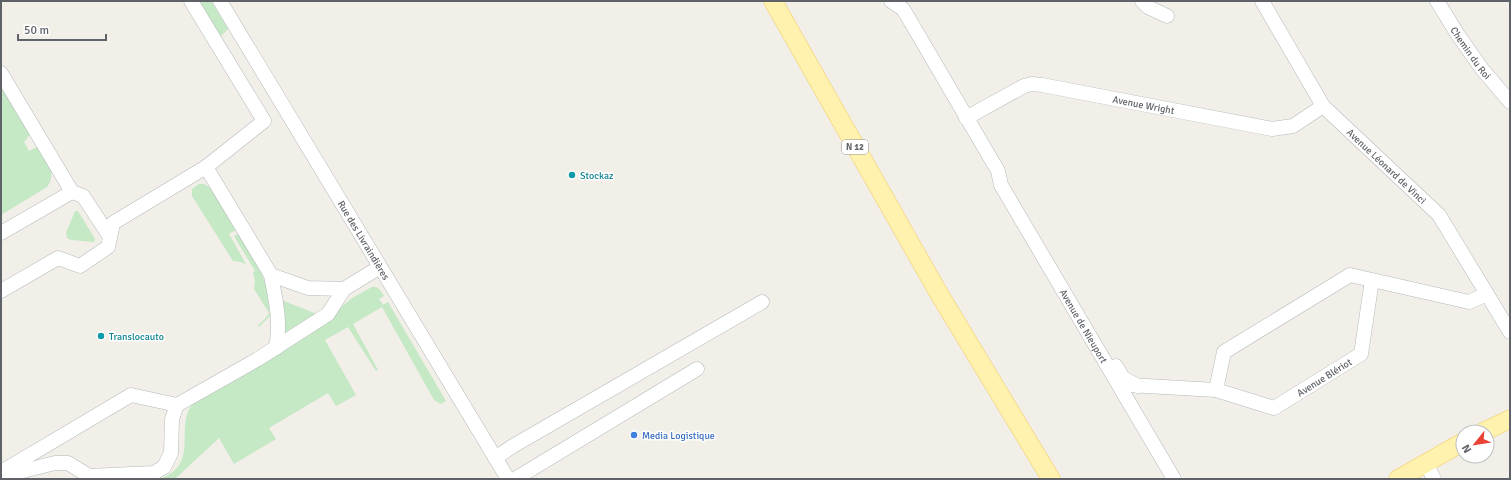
<svg xmlns="http://www.w3.org/2000/svg" width="1511" height="480" viewBox="0 0 1511 480" font-family="Signika,sans-serif">
  <rect width="100%" height="100%" fill="#f1efe8"/>
  <!-- grass -->
  <g fill="#c5e8c5">
    <polygon points="197,1 211,1 228,29 219,38"/>
    <path d="M1,83L31,133L24,142L29,151L39,146C46,159 58,173 47,187L1,215Z"/>
    <polygon points="199,184 204,184 212,189 236,230 229,234 246,264 240,262 233,261 192,196 192,189"/>
    <polygon points="75,211 78,211 95,239 94,242 71,240 67,238 66,233"/>
    <polygon points="239,234 261,272 270,295 268,299 270,316 259,327 258,325 264,320 269,313 254,289 255,281 253,272 255,271 234,236"/>
    <path d="M372,287C378,286 381,291 384,296L379,299L383,305L388,302L446,401L441,404L434,400L382,307L353,324L378,370L376,371L348,327L325,340L356,395L336,406L328,393L269,428L276,439L234,464L219,438L175,479H160C201,463 174,429 192,405L324,321L352,298Z"/>
    <polygon points="283,301 284,301 317,314 285,337"/>
  </g>
  <g fill="none" stroke-linecap="round" stroke-linejoin="round">
    <!-- minor casing -->
    <g stroke="#b5b8bc" stroke-width="15">
      <g id="minor">
        <polyline points="191,1 264,121 206,167 271,275 308,288 344,289"/>
        <path id="s1" d="M220,1L508,479"/>
        <path id="s2" d="M891,1L903,9L909,19L998,171L1001,185L1174,479"/>
        <polyline points="1142,1 1148,7 1167,16"/>
        <path id="s3" d="M1262,1L1323,106L1439,215L1510,332"/>
        <path id="s4" d="M1437,1L1458,35L1482,69L1510,102"/>
        <polyline points="1,73 72,192"/>
        <path id="s5" d="M966,118L1024,86L1032,84L1042,85L1272,129L1293,126L1323,106"/>
        <polyline points="1,233 72,192 83,196 110,237"/>
        <path d="M271,275C276,302 281,321 276,348"/>
        <polyline points="1372,280 1361,354 1274,408 1216,390 1224,352 1350,275 1469,302 1487,294"/>
        <polyline points="1,291 58,258 80,266 108,247 113,223 206,167"/>
        <polyline points="1116,366 1123,378 1138,386"/>
        <polyline points="1129,385 1216,390"/>
        <polyline points="495,458 513,446 762,302"/>
        <polyline points="1426,463 1434,479"/>
        <polyline points="1,472 131,395 177,405 258,359 328,314 344,289 380,267"/>
        <polyline points="3,476 55,463 68,463 89,476 154,473 164,467 171,453 172,419 177,405"/>
        <polyline points="515,479 697,369"/>
      </g>
    </g>
    <!-- major casing -->
    <g stroke="#f2c960" stroke-width="19">
      <g id="major">
        <polyline points="773,1 938,292 1051,479"/>
        <polyline points="1483,432 1510,419"/>
        <polyline points="1398,479 1463,442"/>
      </g>
    </g>
    <!-- minor -->
    <use href="#minor" stroke="#fff" stroke-width="14"/>
    <!-- major -->
    <use href="#major" stroke="#fff2af" stroke-width="18"/>
  </g>
  <!-- markers -->
  <g fill="#0f9aa8" stroke="#fff" stroke-width="1.5">
    <circle cx="572" cy="175" r="4"/>
    <circle cx="101" cy="336" r="4"/>
  </g>
  <circle fill="#3f7fe0" stroke="#fff" stroke-width="1.5" cx="634" cy="435" r="4"/>
  <g text-anchor="middle" stroke-width="3" stroke-linejoin="round" paint-order="stroke">
    <!-- shield labels -->
    <rect fill="#fff" stroke="#8f9295" stroke-width="1" x="842" y="140" width="26" height="14" rx="3"/>
    <g font-size="9" font-weight="bold" fill="#5f6368">
      <text x="855" y="150">N 12</text>
    </g>
    <!-- street labels -->
    <g font-size="10" fill="#5f6368" stroke="#fff">
      <text dy="4" stroke="none"><textPath href="#s4" startOffset="62">Chemin du Roi</textPath></text>
      <text dy="4" stroke="none"><textPath href="#s5" startOffset="188">Avenue Wright</textPath></text>
      <text dy="4" stroke="none"><textPath href="#s3" startOffset="209">Avenue Léonard de Vinci</textPath></text>
      <text dy="4" stroke="none"><textPath href="#s1" startOffset="279">Rue des Livraindières</textPath></text>
      <text dy="4" stroke="none"><textPath href="#s2" startOffset="380">Avenue de Nieuport</textPath></text>
      <text transform="translate(1324 377) rotate(-32)" y="4">Avenue Blériot</text>
    </g>
    <!-- culture labels -->
    <g font-size="10" fill="#0d838f" stroke="#fff" text-anchor="start">
      <text x="580" y="179">Stockaz</text>
      <text x="109" y="340">Translocauto</text>
    </g>
    <!-- shop labels -->
    <g font-size="10" fill="#366cbe" stroke="#fff" text-anchor="start">
      <text x="642" y="439">Media Logistique</text>
    </g>
  </g>
  <!-- border -->
  <rect width="1511" height="480" fill="none" stroke="#5f6368" stroke-width="4"/>
  <!-- north arrow -->
  <g transform="translate(1475 444) rotate(240)"><circle r="19" fill="#ffffff" stroke="#bfc1c3"/>
  <path d="M0-3L7 15L0 10L-7 15Z" fill="#ea4335"/>
  <text y="-6" font-size="11" font-weight="bold" text-anchor="middle" fill="#5f6368">N</text>
  </g>
  <!-- scale -->
  <path d="M18 34v6h88v-6" fill="none" stroke="#5f6368" stroke-width="2"/>
  <text x="24" y="34" font-size="12" fill="#5f6368" stroke="#ffffff" stroke-width="3" paint-order="stroke">50 m</text>
</svg>
